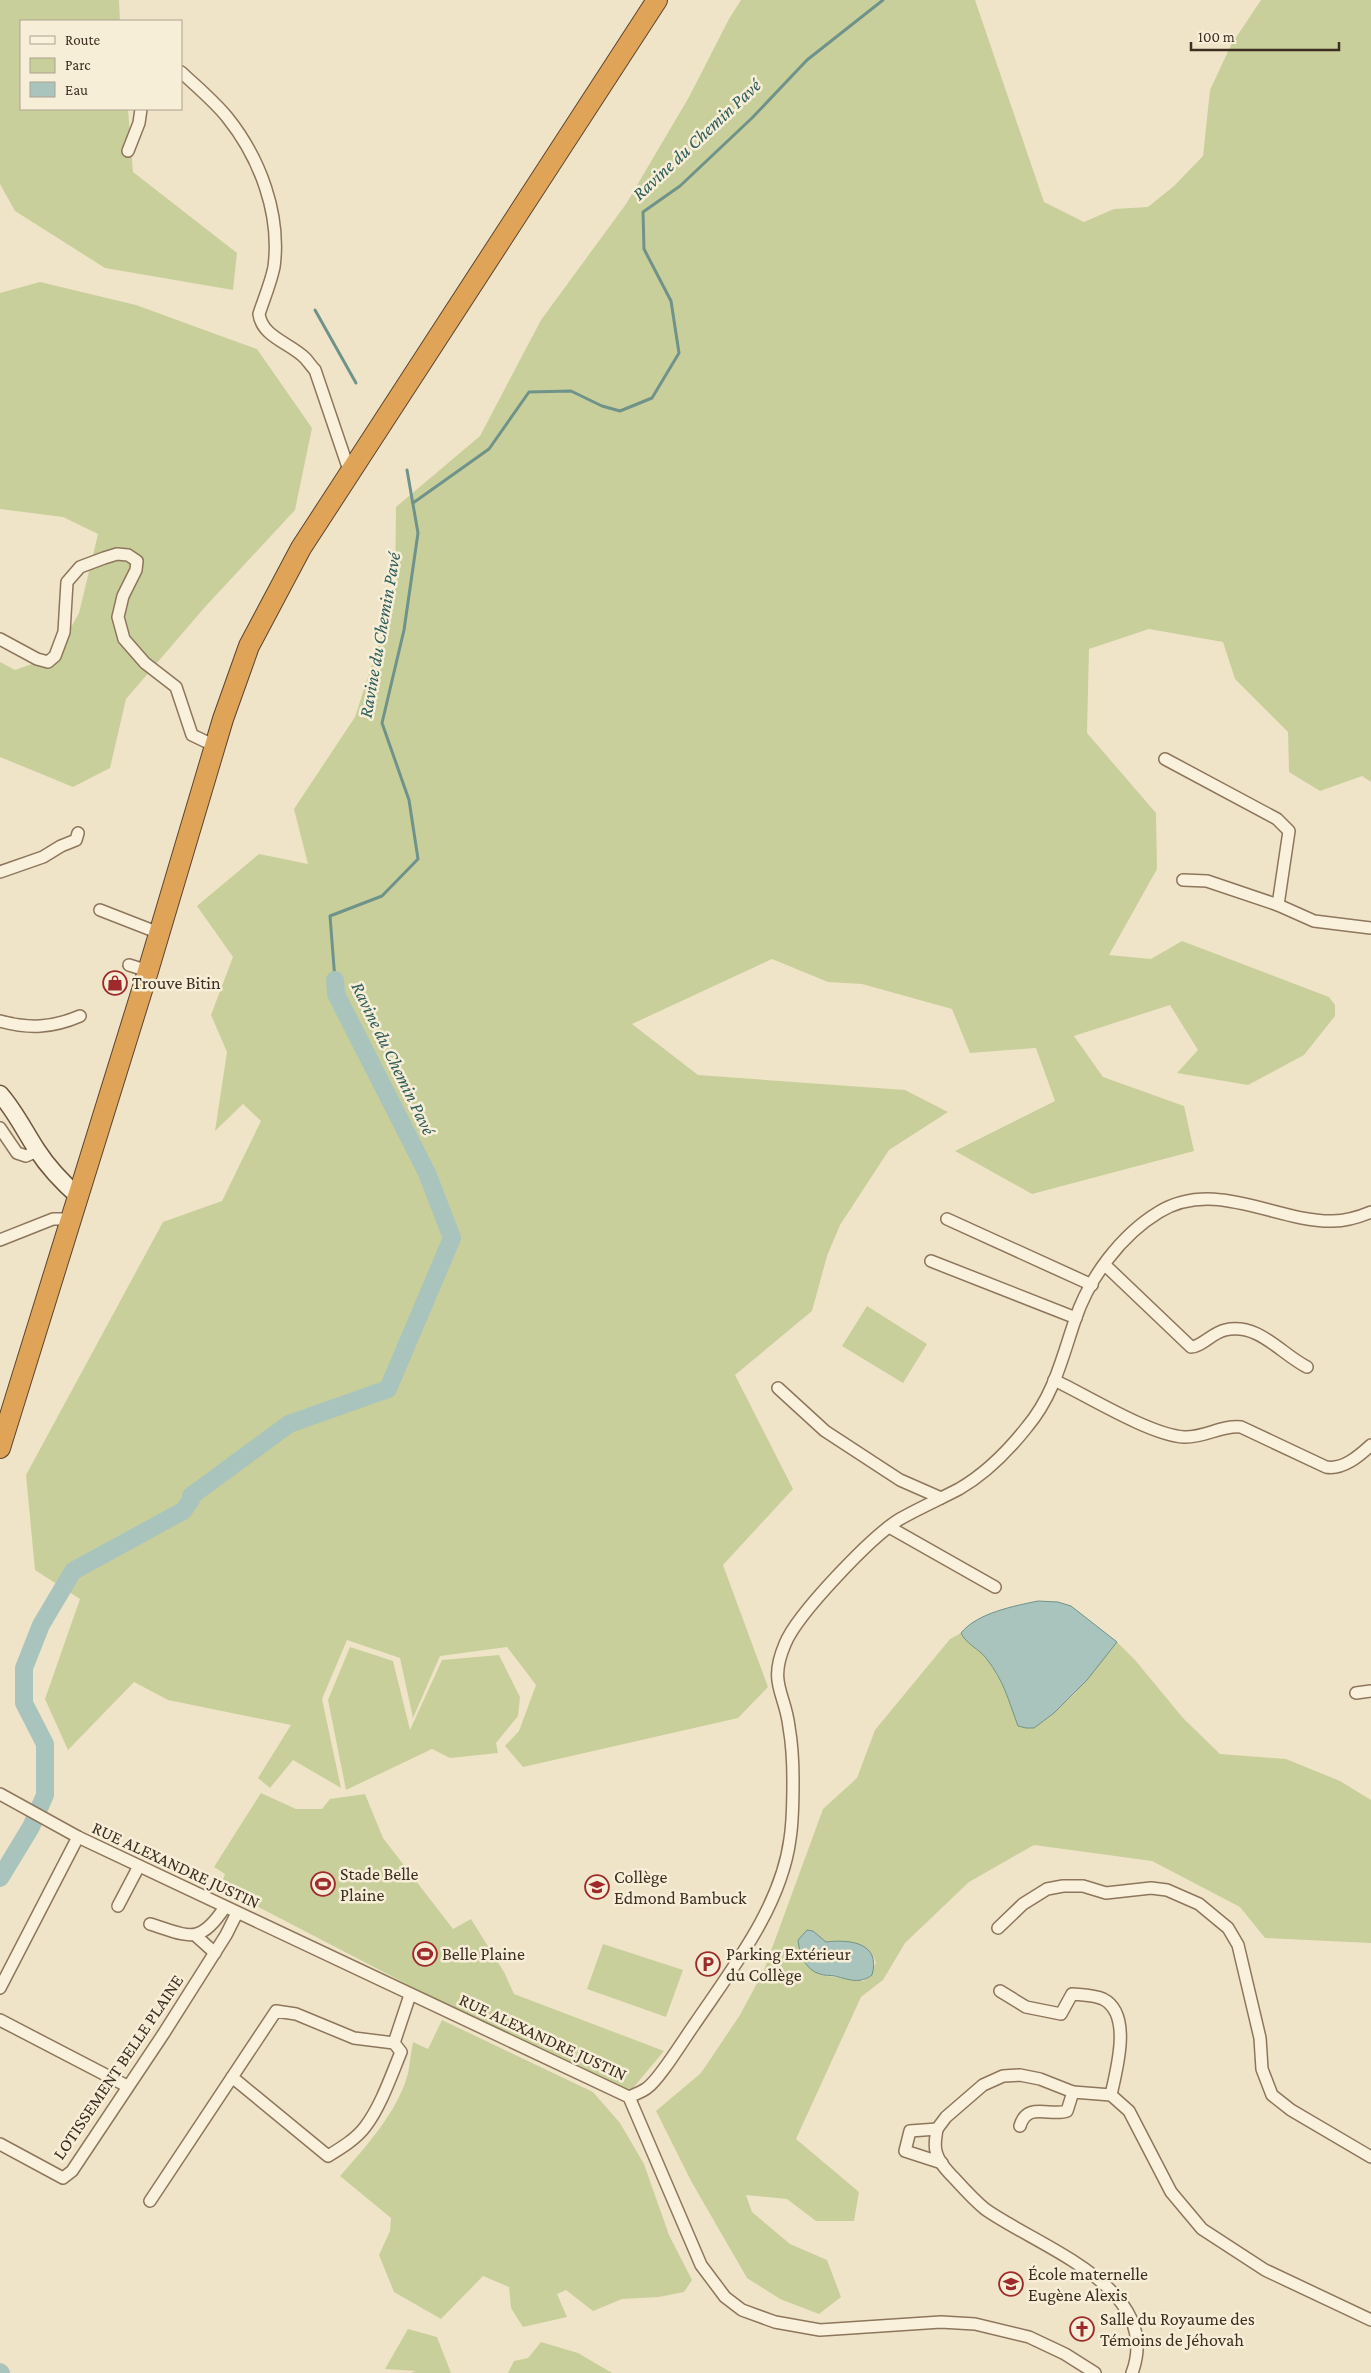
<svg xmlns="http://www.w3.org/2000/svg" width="1371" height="2373" viewBox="0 0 1371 2373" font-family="'Crimson Pro',serif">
  <rect width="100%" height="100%" fill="#f0e4c8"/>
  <!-- green -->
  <g fill="#c9cf9b" fill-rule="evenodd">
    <polygon points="0,0 119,0 120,21 21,21 21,109 128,109 133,172 237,253 233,290 105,268 15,211 0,184"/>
    <polygon points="741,0 975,0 1044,202 1084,222 1114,209 1148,207 1174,186 1203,156 1210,90 1231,45 1261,0 1371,0 1371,782 1362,776 1320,791 1289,772 1288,732 1235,679 1223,642 1149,629 1089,649 1087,733 1156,813 1157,869 1109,955 1151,959 1182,941 1329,997 1335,1005 1335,1016 1304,1055 1248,1085 1177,1073 1198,1050 1170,1005 1074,1036 1103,1077 1184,1106 1194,1151 1032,1194 955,1151 1055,1101 1036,1048 970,1053 952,1009 862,984 828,982 772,959 632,1024 698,1075 905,1090 948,1112 889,1150 840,1225 827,1256 812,1311 735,1375 793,1489 723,1565 768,1687 738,1718 523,1767 505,1746 519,1731 536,1685 507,1647 440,1656 413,1718 400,1658 347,1640 322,1699 341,1788 293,1760 270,1788 258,1778 291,1725 168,1700 134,1682 68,1750 45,1699 80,1599 35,1570 26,1475 163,1222 222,1201 261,1121 243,1104 215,1131 227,1052 211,1015 233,957 197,906 259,854 308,864 294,809 355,717 395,593 396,507 480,436 541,320 626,204 689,97 729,19"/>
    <polygon points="40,282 136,305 257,349 312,428 295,510 205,607 126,699 110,768 73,787 0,757 0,662 15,670 55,656 79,613 98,534 63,517 0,509 0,293"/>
    <polygon points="867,1306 927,1344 903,1383 842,1346"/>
    <path d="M961,1633C966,1644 979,1649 986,1658C1004,1681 1008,1699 1018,1726L1034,1728L1054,1713L1074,1694L1117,1642L1135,1660L1183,1718L1220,1754L1286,1759L1340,1781L1371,1800V1943L1265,1938L1240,1907L1152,1861L1034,1845L969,1882L905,1943L883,1980L861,1997L796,2139L859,2192L854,2221H816L787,2199L746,2195L752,2212L790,2244L827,2260L841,2297L819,2314L780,2299L747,2278L691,2181L656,2111L701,2073L740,2015L764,1970L823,1809L857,1778L875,1730L950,1639ZM813,1931L826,1942C845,1940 869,1941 876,1963L864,1981L820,1975Z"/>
    <polygon points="350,1647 393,1661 410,1730 442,1660 499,1655 520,1697 518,1716 496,1743 498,1753 450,1758 432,1749 346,1790 328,1700"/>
    <polygon points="261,1793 296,1809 322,1809 330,1799 365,1794 383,1838 453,1929 471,1919 504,1972 514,1994 664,2051 633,2088 623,2090 422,1992 220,1887 225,1874 214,1867"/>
    <polygon points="603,1944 683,1970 666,2017 587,1989"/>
    <path d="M442,2020L593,2092L620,2123L644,2164L669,2235L692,2280L684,2292L659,2297L622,2299L593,2311L566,2290L557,2294L567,2317L523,2327L511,2308L509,2287L483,2276L441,2319L394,2292L379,2255L390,2231L391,2218L340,2176C365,2148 399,2110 408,2073C410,2063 411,2052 413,2042L428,2049Z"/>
    <polygon points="408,2329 437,2337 451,2373 410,2373 416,2371 385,2369"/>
    <polygon points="541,2342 578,2353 612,2373 508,2373 514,2361 528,2358"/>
  </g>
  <!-- water -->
  <g fill="#a9c4bc" stroke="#6f938a">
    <path d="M1038,1601L1058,1602L1071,1606L1117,1642L1087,1680L1054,1713L1034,1728H1026L1018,1726C1008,1699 1004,1681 986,1658C979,1649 966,1644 961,1633C977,1613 1014,1606 1038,1601Z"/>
    <path d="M807,1930L813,1931L826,1942C851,1939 881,1943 872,1975C860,1984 850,1980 835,1976C830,1975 825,1976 820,1974C805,1970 799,1953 798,1940Z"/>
  </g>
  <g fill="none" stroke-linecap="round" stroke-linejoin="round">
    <!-- stream -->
    <g stroke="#6f938a" stroke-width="3">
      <polyline points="315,310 356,383"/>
      <polyline points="413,503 489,449 529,392 571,391 602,406 620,411 652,398 679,353 671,301 644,249 643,212 680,186 752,118 807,60 883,0"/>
      <polyline points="335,980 330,916 382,896 418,859 409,800 382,723 404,630 418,533 407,470"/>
    </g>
    <!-- river -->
    <g stroke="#a9c4bc" stroke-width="18">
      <polyline points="0,1878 31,1827 45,1795 45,1744 24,1703 24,1668 41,1625 73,1571 183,1511 191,1500 191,1496 289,1424 388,1389 452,1238 427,1173 336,994 335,980"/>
      <polyline points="0,2372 1,2373"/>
    </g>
    <!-- street casing -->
    <g stroke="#8d765c" stroke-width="14">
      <g id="street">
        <path d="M181,72C196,86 214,101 227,117C260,158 281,214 274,267C271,282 264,299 259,314C262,337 290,343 305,358C308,361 311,366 315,370L350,473"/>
        <polyline points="128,151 139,123 141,109"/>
        <polyline points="0,639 37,659 48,662 55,656 64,632 67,582 80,567 104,558 117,554 128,555 137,561 136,570 123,596 118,617 124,639 145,663 176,687 192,735 215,746"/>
        <polyline points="1165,759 1277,819 1289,831 1278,905"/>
        <polyline points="0,872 43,857 61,846 76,840 78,833"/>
        <polyline points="1183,880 1207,881 1278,905 1314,921 1371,928"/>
        <polyline points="100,910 159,933"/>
        <polyline points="129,965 148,971"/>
        <path d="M0,1021C29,1029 52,1028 80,1016"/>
        <polyline points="0,1128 17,1153 26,1156 37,1151"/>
        <polyline points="947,1219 1092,1285"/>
        <polyline points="0,1240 53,1219 71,1219"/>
        <polyline points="931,1261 1076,1318"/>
        <path d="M1105,1265L1191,1347C1201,1347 1212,1333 1225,1330C1258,1322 1281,1354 1307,1367"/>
        <path d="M1054,1380C1088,1396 1150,1435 1184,1437C1204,1438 1221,1425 1241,1427L1326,1467C1343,1470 1359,1456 1371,1445"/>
        <polyline points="778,1388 825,1431 900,1480 941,1498"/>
        <polyline points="889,1527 995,1587"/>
        <polyline points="1356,1693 1371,1691"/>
        <polyline points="0,1794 78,1837 629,2097 701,2265 725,2297 742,2310 775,2322 820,2330 941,2322 975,2324 1029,2337 1065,2354 1095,2373"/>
        <polyline points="118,1906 139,1866"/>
        <path d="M150,1924C189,1936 199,1946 225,1907"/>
        <polyline points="998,1928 1023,1904 1047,1889 1063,1886 1083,1886 1106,1893 1151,1888 1167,1890 1199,1904 1228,1928 1238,1945 1260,2038 1262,2069 1272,2095 1291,2110 1371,2157"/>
        <polyline points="195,1935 215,1953"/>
        <polyline points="0,1988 78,1837"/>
        <path d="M1000,1991L1026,2007L1061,2014L1072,1994C1082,1995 1094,1995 1103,1999C1133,2014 1116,2071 1111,2095"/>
        <polyline points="0,2020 127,2086"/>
        <polyline points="394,2043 410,1995"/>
        <path d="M629,2097C635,2094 642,2092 647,2088C659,2080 684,2039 694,2025C732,1969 781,1907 790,1839C793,1820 793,1799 793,1780C793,1762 792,1744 789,1727C785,1692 768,1684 785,1644C797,1614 872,1536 900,1519C919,1508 940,1499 959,1489C985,1474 1008,1451 1027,1427C1054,1395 1062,1358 1075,1320C1089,1278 1121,1235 1159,1212C1216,1178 1275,1222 1333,1221C1346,1221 1359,1217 1371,1212"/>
        <path d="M1020,2126C1027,2101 1051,2117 1067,2111L1073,2092"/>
        <path d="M937,2129C936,2136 934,2144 936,2151C938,2162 948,2172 955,2179C965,2190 974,2200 985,2209C1038,2247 1164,2287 1132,2373"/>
        <polyline points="0,2144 63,2178 72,2171 164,2033 226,1935 237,1913"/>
        <polyline points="942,2163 905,2151 910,2131 937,2129 946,2117 983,2085 1003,2076 1020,2075 1040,2079 1073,2092 1111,2095 1129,2111 1171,2192 1202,2229 1265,2270 1371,2320"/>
        <path d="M150,2201L276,2011L296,2014L354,2038L394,2043L401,2052C391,2076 381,2106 365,2127C356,2139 341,2148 328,2156L232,2077"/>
      </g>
    </g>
    <!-- secondary casing -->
    <g stroke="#6f573f" stroke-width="19">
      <path id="secondary" d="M0,1094C15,1111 24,1130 37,1150C48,1167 63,1183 79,1197"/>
    </g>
    <!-- highway casing -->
    <g stroke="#5b4430" stroke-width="22">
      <polyline id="highway" points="0,1448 148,971 223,719 249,646 301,548 342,485 657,0"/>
    </g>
    <!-- street -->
    <use href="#street" stroke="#faf1dc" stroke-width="11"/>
    <!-- secondary -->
    <use href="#secondary" stroke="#faf1dc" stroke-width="16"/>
    <!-- highway -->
    <use href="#highway" stroke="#e0a458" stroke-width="20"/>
  </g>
  <!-- icons -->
  <defs>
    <g id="shop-ring" transform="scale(1.25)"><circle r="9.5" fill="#f7eed8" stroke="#9e2a2b" stroke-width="1.5"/><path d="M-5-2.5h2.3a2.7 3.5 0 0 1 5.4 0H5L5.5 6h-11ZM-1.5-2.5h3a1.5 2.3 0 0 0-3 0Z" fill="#9e2a2b"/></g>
    <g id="stadium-ring" transform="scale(1.25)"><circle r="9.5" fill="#f7eed8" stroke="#9e2a2b" stroke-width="1.5"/><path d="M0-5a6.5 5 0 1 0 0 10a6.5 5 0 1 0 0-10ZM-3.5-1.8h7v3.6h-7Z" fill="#9e2a2b"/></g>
    <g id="school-ring" transform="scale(1.25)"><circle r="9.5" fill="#f7eed8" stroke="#9e2a2b" stroke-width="1.5"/><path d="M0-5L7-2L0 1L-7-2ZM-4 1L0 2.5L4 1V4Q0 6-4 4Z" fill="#9e2a2b"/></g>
    <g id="parking-ring" transform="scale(1.25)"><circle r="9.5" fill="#f7eed8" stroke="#9e2a2b" stroke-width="1.5"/><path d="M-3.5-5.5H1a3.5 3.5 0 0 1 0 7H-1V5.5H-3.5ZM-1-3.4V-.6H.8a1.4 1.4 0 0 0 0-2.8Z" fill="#9e2a2b"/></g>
    <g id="church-ring" transform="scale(1.25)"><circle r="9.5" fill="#f7eed8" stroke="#9e2a2b" stroke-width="1.5"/><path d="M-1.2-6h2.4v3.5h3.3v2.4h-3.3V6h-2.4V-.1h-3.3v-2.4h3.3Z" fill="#9e2a2b"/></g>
  </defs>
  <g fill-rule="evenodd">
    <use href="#shop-ring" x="115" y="983"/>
    <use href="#stadium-ring" x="323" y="1884"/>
    <use href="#school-ring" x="597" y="1887"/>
    <use href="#stadium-ring" x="425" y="1954"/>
    <use href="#parking-ring" x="708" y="1964"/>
    <use href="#school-ring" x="1011" y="2284"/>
    <use href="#church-ring" x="1082" y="2329"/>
  </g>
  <g text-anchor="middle" stroke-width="5" stroke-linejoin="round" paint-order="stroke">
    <!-- poi labels -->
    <g font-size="18" fill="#3d2e20" stroke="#f7eed8" text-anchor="start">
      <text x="132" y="989">Trouve Bitin</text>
      <text x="340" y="1880">Stade Belle<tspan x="340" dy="21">Plaine</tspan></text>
      <text x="614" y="1883">Collège<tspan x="614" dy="21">Edmond Bambuck</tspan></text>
      <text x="442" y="1960">Belle Plaine</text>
      <text x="726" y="1960">Parking Extérieur<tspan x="726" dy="21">du Collège</tspan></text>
      <text x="1028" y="2280">École maternelle<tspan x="1028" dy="21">Eugène Alexis</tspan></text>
      <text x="1100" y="2325">Salle du Royaume des<tspan x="1100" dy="21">Témoins de Jéhovah</tspan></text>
    </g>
    <!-- street labels -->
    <g font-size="18" fill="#3d2e20" stroke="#f7eed8">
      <text transform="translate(176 1865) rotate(25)" y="6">RUE ALEXANDRE JUSTIN</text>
      <text transform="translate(543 2037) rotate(25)" y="6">RUE ALEXANDRE JUSTIN</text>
      <text transform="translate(118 2067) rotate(-56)" y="6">LOTISSEMENT BELLE PLAINE</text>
    </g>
    <!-- water labels -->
    <g font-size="19" font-style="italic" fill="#2f5d5a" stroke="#f7eed8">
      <text transform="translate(696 139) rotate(-43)" y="7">Ravine du Chemin Pavé</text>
      <text transform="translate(379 635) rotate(-80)" y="7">Ravine du Chemin Pavé</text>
      <text transform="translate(394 1058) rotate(64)" y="7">Ravine du Chemin Pavé</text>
    </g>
  </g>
  <!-- legend -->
  <rect x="20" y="20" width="162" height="90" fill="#f7eed8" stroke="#ada18e"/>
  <rect x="30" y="36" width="25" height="8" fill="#faf1dc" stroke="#ada18e"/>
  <text x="65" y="45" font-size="15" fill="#3d2e20">Route</text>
  <rect x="30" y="58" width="25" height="15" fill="#c9cf9b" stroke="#ada18e"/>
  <text x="65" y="70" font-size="15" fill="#3d2e20">Parc</text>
  <rect x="30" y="82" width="25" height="15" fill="#a9c4bc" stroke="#ada18e"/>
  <text x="65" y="95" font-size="15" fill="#3d2e20">Eau</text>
  <!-- scale -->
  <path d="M1191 42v8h148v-8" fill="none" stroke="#3d2e20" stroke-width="2.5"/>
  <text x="1198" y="42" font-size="15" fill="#3d2e20" stroke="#f7eed8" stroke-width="4" paint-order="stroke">100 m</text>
</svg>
